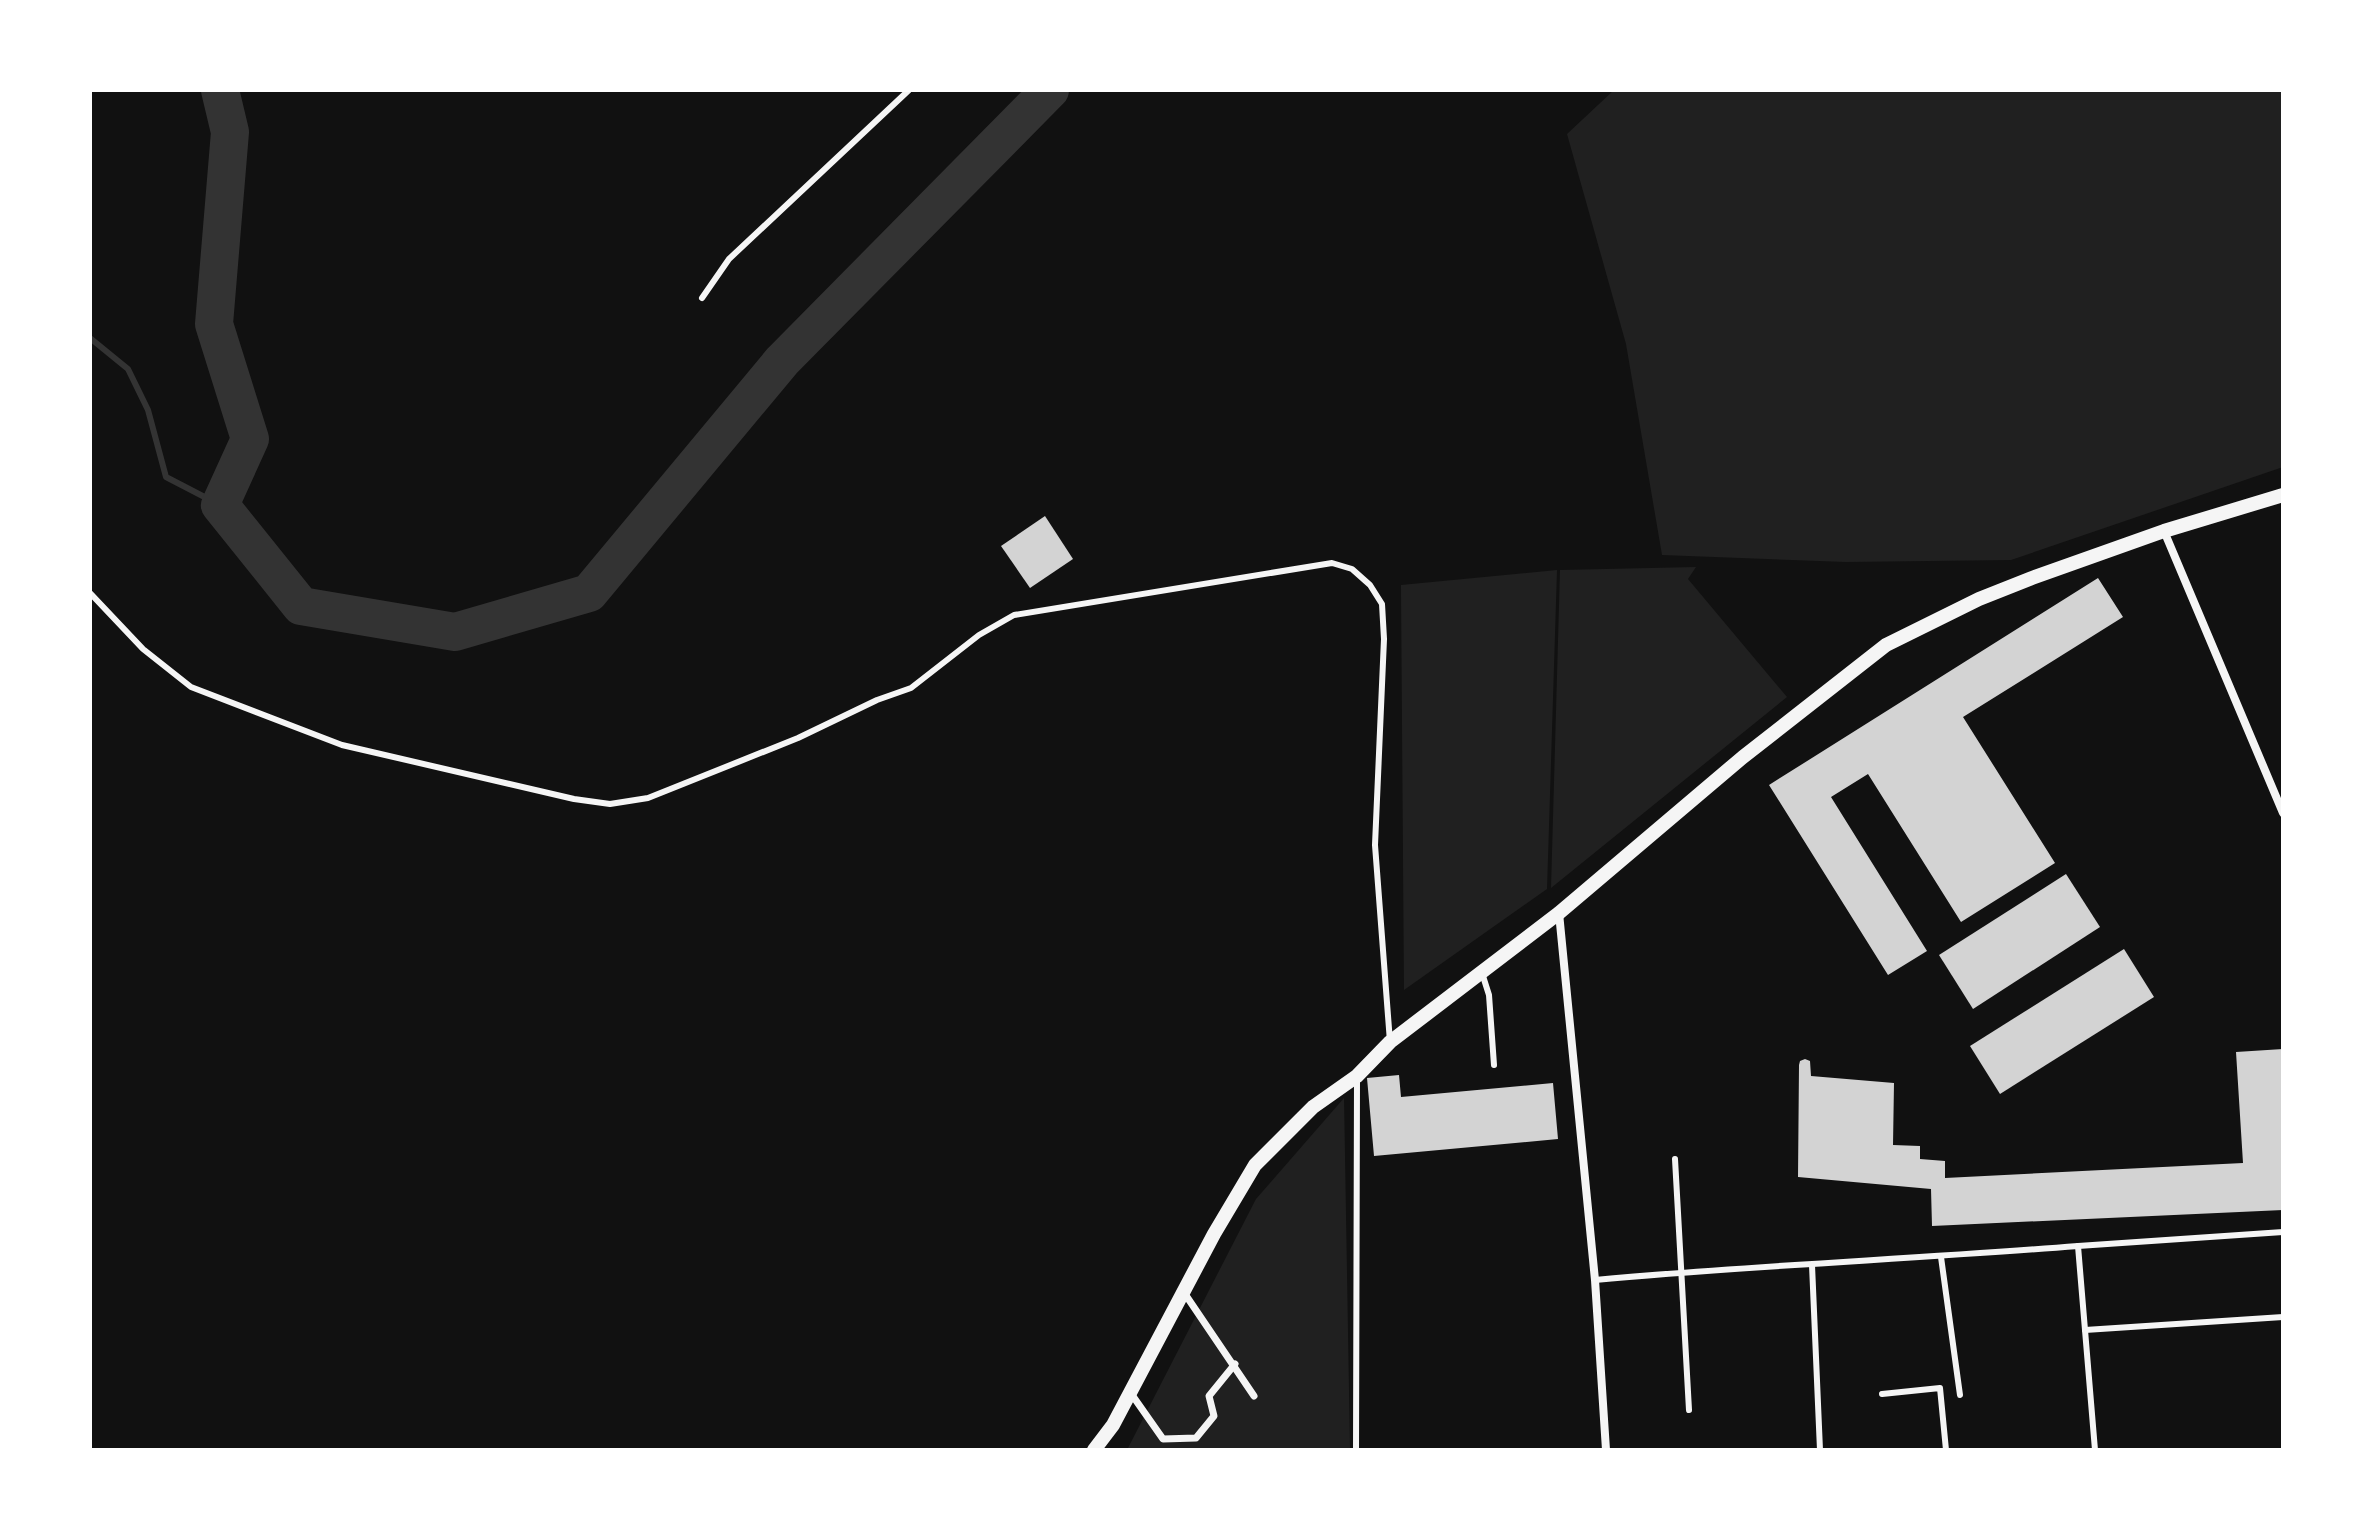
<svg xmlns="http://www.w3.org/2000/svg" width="2373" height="1540" viewBox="0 0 2373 1540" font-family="'Fira Sans Condensed',sans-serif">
  <rect width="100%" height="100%" fill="#111"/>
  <!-- green -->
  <g fill="#202020">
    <polygon points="1614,90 2283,90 2283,467 2011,560 1846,562 1662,555 1626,344 1567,134"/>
    <polygon points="1696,567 1688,579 1787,697 1551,888 1560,570"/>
    <polygon points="1557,570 1547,889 1404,990 1401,585"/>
    <polygon points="1344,1098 1350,1450 1127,1450 1256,1199"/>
  </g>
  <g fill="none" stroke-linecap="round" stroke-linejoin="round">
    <!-- stream -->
    <polyline stroke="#333" stroke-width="6" points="90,338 128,369 148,410 166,477 220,505"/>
    <!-- river -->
    <polyline stroke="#333" stroke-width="38" points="220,90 230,132 214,324 250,439 220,505 301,606 455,632 589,593 782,361 1050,90"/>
  </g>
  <!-- building -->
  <g fill="#d3d3d3">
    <polygon points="1045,516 1073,559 1030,588 1001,546"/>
    <polygon points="2098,578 2123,617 1963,717 2055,863 1961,922 1868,774 1831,797 1927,951 1888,975 1769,785"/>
    <polygon points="2066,874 2100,927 1973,1009 1939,955"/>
    <polygon points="2124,949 2154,997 2000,1094 1970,1046"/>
    <polygon points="2283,1049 2283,1210 1932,1226 1931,1189 1798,1177 1799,1065 1800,1061 1805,1059 1810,1061 1811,1076 1894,1083 1893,1145 1920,1146 1920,1159 1945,1161 1945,1178 2243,1163 2236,1052"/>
    <polygon points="1399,1075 1401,1097 1553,1083 1558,1139 1374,1156 1367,1078"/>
  </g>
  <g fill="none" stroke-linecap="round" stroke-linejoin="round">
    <!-- service -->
    <g stroke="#f5f5f5" stroke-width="6">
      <polyline points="702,298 729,259 909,90"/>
      <polyline points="90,593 143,649 191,687 342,745 574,799 610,804 648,798 798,738 877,700 911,688 979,635 1014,615 1332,563 1352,569 1370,585 1382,604 1384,639 1375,845 1390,1042"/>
      <polyline points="1482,973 1489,995 1494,1065"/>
      <polyline points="1675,1159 1689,1410"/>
      <polyline points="2078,1246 2283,1232"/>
      <polyline points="1941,1257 1960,1395"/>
      <polyline points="1812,1265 1820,1450"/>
      <path d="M1595,1280C1756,1265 1917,1259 2078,1246L2095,1450"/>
      <polyline points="2085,1330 2283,1317"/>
      <polyline points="1882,1394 1940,1388 1946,1450"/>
      <polyline points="1356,1450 1357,1080"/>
    </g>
    <!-- pedestrian -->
    <g stroke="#f5f5f5" stroke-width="7">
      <polyline points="1185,1294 1254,1396"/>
      <polyline points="1130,1392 1163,1439 1196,1438 1214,1416 1209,1396 1235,1364"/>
    </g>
    <!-- minor -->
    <g stroke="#f5f5f5" stroke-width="8">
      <polyline points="2164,531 2283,813"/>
      <polyline points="1559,913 1595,1280 1606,1450"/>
    </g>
    <!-- tertiary -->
    <polyline stroke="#f5f5f5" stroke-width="14" points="1094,1450 1113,1425 1214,1234 1255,1165 1313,1107 1357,1076 1390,1042 1559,913 1743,757 1886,645 1979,599 2032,578 2164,531 2283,495"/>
  </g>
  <!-- border -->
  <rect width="2373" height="1540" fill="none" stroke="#ffffff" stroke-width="184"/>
</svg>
